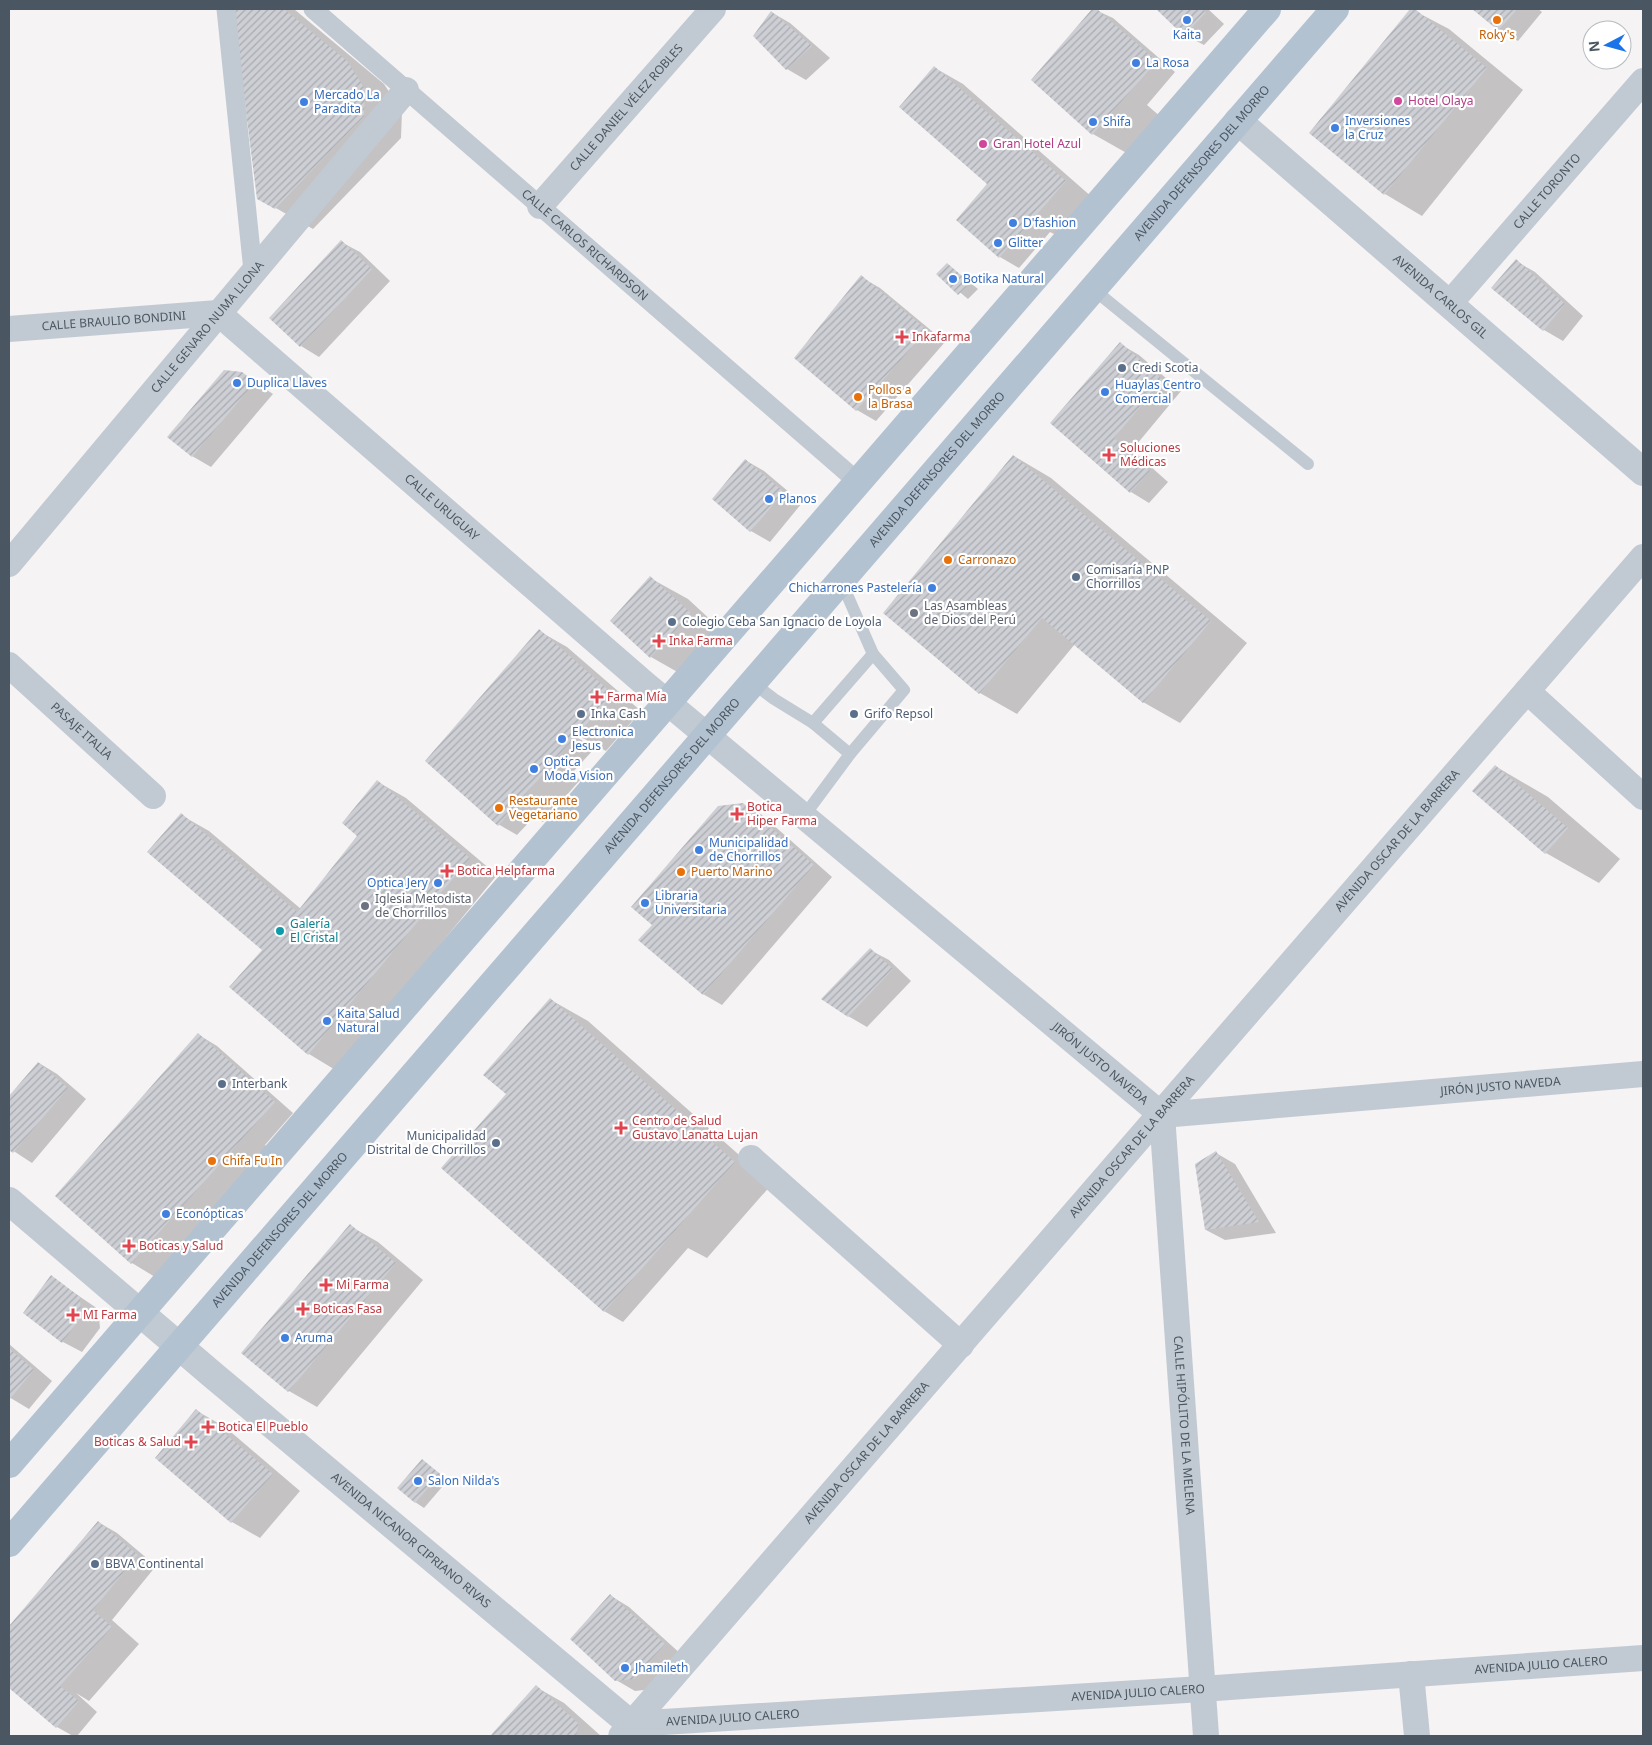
<svg xmlns="http://www.w3.org/2000/svg" width="1652" height="1745" viewBox="0 0 1652 1745" font-family="'Noto Sans',sans-serif">
  <defs>
    <pattern id="building-hatch" width="6" height="6" patternUnits="userSpaceOnUse" patternTransform="scale(1.25)"><rect width="6" height="6" fill="#cdcfd5"/><path d="M-1 1l2-2M0 6l6-6M5 7l2-2" fill="none" stroke="#a8abb0"/></pattern>
  </defs>
  <rect width="100%" height="100%" fill="#f5f3f3"/>
  <!-- shadow -->
  <g fill="#0003">
    <polygon points="234,9 294,9 384,84 402,111 401,138 313,229 258,198"/>
    <polygon points="1093,9 1113,18 1175,72 1147,105 1176,130 1146,164 1093,134 1063,44"/>
    <polygon points="1157,9 1208,9 1224,24 1204,45 1185,35"/>
    <polygon points="1411,9 1449,29 1523,90 1422,216 1385,194 1311,133"/>
    <polygon points="1474,9 1538,9 1542,12 1518,41 1500,30"/>
    <polygon points="771,12 790,23 830,58 806,80 787,69"/>
    <polygon points="935,68 963,84 1093,198 1060,237 1050,232 1019,268 1000,257 957,220 989,184"/>
    <polygon points="341,242 360,252 390,281 319,357 301,346"/>
    <polygon points="1516,261 1535,272 1583,316 1563,341 1544,330 1493,288"/>
    <polygon points="947,264 978,289 968,299 938,274"/>
    <polygon points="861,277 880,288 945,342 876,421 857,410 796,358"/>
    <polygon points="1120,344 1139,355 1181,391 1132,450 1168,482 1149,503 1131,492 1052,423"/>
    <polygon points="242,373 273,394 211,467 192,456"/>
    <polygon points="1014,456 1051,478 1247,643 1180,723 1143,702 1075,644 1017,714 980,693"/>
    <polygon points="745,460 764,471 802,503 770,542 751,531 713,499"/>
    <polygon points="650,578 688,599 727,635 688,678 651,657 612,621"/>
    <polygon points="539,631 567,647 641,711 606,751 572,732 571,734 595,748 572,773 580,780 543,822 534,817 517,835 498,824"/>
    <polygon points="1495,766 1548,797 1620,859 1599,883 1546,853"/>
    <polygon points="378,782 406,798 497,875 337,1071 309,1054 231,987 264,949 181,815 209,831 301,909 359,836"/>
    <polygon points="743,804 762,815 832,877 722,1005 703,994 654,924"/>
    <polygon points="870,950 889,960 911,981 867,1027 848,1016"/>
    <polygon points="551,1000 588,1021 772,1184 707,1258 688,1248 623,1322 604,1311 508,1094"/>
    <polygon points="199,1035 217,1046 293,1113 265,1145 273,1152 160,1280 132,1263 56,1196"/>
    <polygon points="39,1063 57,1074 86,1099 32,1163 9,1148 9,1098"/>
    <polygon points="1216,1153 1235,1164 1276,1233 1225,1240 1206,1230"/>
    <polygon points="350,1226 378,1242 423,1280 317,1407 289,1391 243,1353"/>
    <polygon points="51,1277 98,1309 100,1328 82,1352 63,1342"/>
    <polygon points="9,1344 52,1381 29,1409 9,1397"/>
    <polygon points="197,1411 225,1427 300,1491 260,1538 232,1522"/>
    <polygon points="422,1460 448,1480 424,1508 415,1502"/>
    <polygon points="98,1522 117,1533 156,1566 112,1620 139,1644 89,1701 76,1693 97,1712 77,1736 73,1736 57,1727 9,1686 9,1628"/>
    <polygon points="611,1596 629,1607 683,1656 653,1689 635,1691 616,1680"/>
    <polygon points="536,1687 564,1703 601,1736 492,1736"/>
  </g>
  <!-- building -->
  <g fill="url(#building-hatch)">
    <polygon points="233,9 284,9 347,61 365,89 364,116 275,209 257,199"/>
    <polygon points="1092,9 1097,9 1157,61 1092,135 1031,80"/>
    <polygon points="1156,9 1202,9 1206,12 1184,36"/>
    <polygon points="1410,9 1415,9 1487,68 1384,195 1309,133"/>
    <polygon points="1472,9 1517,9 1499,31"/>
    <polygon points="771,11 812,46 786,70 753,36"/>
    <polygon points="934,66 1066,181 999,258 956,220 987,184 899,107"/>
    <polygon points="341,240 372,269 300,347 269,318"/>
    <polygon points="1516,259 1565,304 1543,331 1491,288"/>
    <polygon points="947,263 970,283 958,295 936,274"/>
    <polygon points="861,275 927,330 856,411 794,358"/>
    <polygon points="1120,342 1163,380 1114,438 1150,471 1130,493 1050,423"/>
    <polygon points="224,370 242,372 255,382 192,457 167,437"/>
    <polygon points="1013,455 1211,621 1143,703 1042,618 979,694 883,613"/>
    <polygon points="745,459 784,492 750,532 712,499"/>
    <polygon points="650,576 691,613 650,658 610,621"/>
    <polygon points="539,629 613,694 498,826 425,761"/>
    <polygon points="1495,765 1568,828 1545,854 1472,791"/>
    <polygon points="377,780 470,858 308,1055 229,987 262,950 147,852 181,813 297,912 357,836 342,823"/>
    <polygon points="743,803 814,865 703,995 638,940 652,925 631,907 718,806"/>
    <polygon points="870,948 893,969 848,1017 821,999"/>
    <polygon points="550,998 735,1162 604,1312 441,1168 506,1094 483,1075"/>
    <polygon points="198,1033 275,1102 131,1264 55,1196"/>
    <polygon points="38,1062 68,1088 13,1153 9,1150 9,1096"/>
    <polygon points="1216,1151 1259,1222 1205,1230 1195,1164"/>
    <polygon points="350,1224 396,1263 288,1392 241,1353"/>
    <polygon points="51,1275 80,1297 81,1317 62,1343 23,1313"/>
    <polygon points="9,1348 34,1370 9,1400"/>
    <polygon points="196,1409 273,1474 231,1523 155,1458"/>
    <polygon points="422,1459 440,1474 415,1503 397,1488"/>
    <polygon points="98,1521 138,1555 93,1610 112,1627 60,1686 79,1701 56,1728 9,1688 9,1626"/>
    <polygon points="610,1594 665,1644 634,1679 615,1681 570,1639"/>
    <polygon points="536,1685 578,1723 577,1736 490,1736"/>
  </g>
  <g fill="none" stroke-linecap="round" stroke-linejoin="round">
    <!-- service -->
    <g stroke="#c1cad2" stroke-width="12">
      <polyline points="1093,289 1308,464"/>
      <polyline points="753,683 774,699 813,723 850,754"/>
      <polyline points="813,723 873,654"/>
      <polyline points="804,816 850,754 904,690 873,654 841,581"/>
    </g>
    <!-- pedestrian -->
    <g stroke="#c1cad2" stroke-width="19">
      <polyline points="226,9 253,271"/>
      <path id="s1" d="M313,9L858,482"/>
    </g>
    <!-- minor -->
    <g stroke="#c1cad2" stroke-width="26">
      <path id="s2" d="M540,206L713,9"/>
      <path id="s3" d="M1450,303L1643,81"/>
      <path id="s4" d="M9,329L218,313L644,683L1162,1115L1643,1074"/>
      <path id="s5" d="M9,564L406,90"/>
      <path id="s6" d="M9,665L153,796"/>
      <polyline points="1527,691 1643,797"/>
      <path id="s7" d="M1162,1115L1206,1736"/>
      <polyline points="751,1158 961,1345"/>
      <polyline points="1411,1674 1417,1736"/>
      <path id="s8" d="M631,1724L1202,1689L1643,1658"/>
      <path id="s9" d="M621,1736L1643,557"/>
    </g>
    <!-- tertiary -->
    <g stroke="#c1cad2" stroke-width="28">
      <path id="s10" d="M1238,121L1643,472"/>
      <path id="s11" d="M9,1201L214,1376L645,1736"/>
    </g>
    <!-- primary -->
    <g stroke="#b3c2d1" stroke-width="28">
      <polyline points="9,1464 1267,9"/>
      <path id="s12" d="M9,1543L1335,9"/>
    </g>
  </g>
  <!-- markers -->
  <g fill="#3f7fe0" stroke="#fff" stroke-width="2">
    <circle cx="1187" cy="20" r="5"/>
    <circle cx="1136" cy="63" r="5"/>
    <circle cx="304" cy="102" r="5"/>
    <circle cx="1093" cy="122" r="5"/>
    <circle cx="1335" cy="128" r="5"/>
    <circle cx="1013" cy="223" r="5"/>
    <circle cx="998" cy="243" r="5"/>
    <circle cx="953" cy="279" r="5"/>
    <circle cx="237" cy="383" r="5"/>
    <circle cx="1105" cy="392" r="5"/>
    <circle cx="769" cy="499" r="5"/>
    <circle cx="932" cy="588" r="5"/>
    <circle cx="562" cy="739" r="5"/>
    <circle cx="534" cy="769" r="5"/>
    <circle cx="699" cy="850" r="5"/>
    <circle cx="438" cy="883" r="5"/>
    <circle cx="645" cy="903" r="5"/>
    <circle cx="327" cy="1021" r="5"/>
    <circle cx="166" cy="1214" r="5"/>
    <circle cx="285" cy="1338" r="5"/>
    <circle cx="418" cy="1481" r="5"/>
    <circle cx="625" cy="1668" r="5"/>
  </g>
  <g fill="#e8710a" stroke="#fff" stroke-width="2">
    <circle cx="1497" cy="20" r="5"/>
    <circle cx="858" cy="397" r="5"/>
    <circle cx="948" cy="560" r="5"/>
    <circle cx="499" cy="808" r="5"/>
    <circle cx="681" cy="872" r="5"/>
    <circle cx="212" cy="1161" r="5"/>
  </g>
  <g fill="#d1479c" stroke="#fff" stroke-width="2">
    <circle cx="1398" cy="101" r="5"/>
    <circle cx="983" cy="144" r="5"/>
  </g>
  <g fill="#e0444e" stroke="#fff" stroke-width="2">
    <path d="M899.5 329.5h5v5h5v5h-5v5h-5v-5h-5v-5h5z"/>
    <path d="M1106.5 447.5h5v5h5v5h-5v5h-5v-5h-5v-5h5z"/>
    <path d="M656.5 633.5h5v5h5v5h-5v5h-5v-5h-5v-5h5z"/>
    <path d="M594.5 689.5h5v5h5v5h-5v5h-5v-5h-5v-5h5z"/>
    <path d="M734.5 806.5h5v5h5v5h-5v5h-5v-5h-5v-5h5z"/>
    <path d="M444.5 863.5h5v5h5v5h-5v5h-5v-5h-5v-5h5z"/>
    <path d="M618.5 1120.5h5v5h5v5h-5v5h-5v-5h-5v-5h5z"/>
    <path d="M126.5 1238.5h5v5h5v5h-5v5h-5v-5h-5v-5h5z"/>
    <path d="M323.5 1277.5h5v5h5v5h-5v5h-5v-5h-5v-5h5z"/>
    <path d="M300.5 1301.5h5v5h5v5h-5v5h-5v-5h-5v-5h5z"/>
    <path d="M70.5 1307.5h5v5h5v5h-5v5h-5v-5h-5v-5h5z"/>
    <path d="M205.5 1419.5h5v5h5v5h-5v5h-5v-5h-5v-5h5z"/>
    <path d="M188.5 1434.5h5v5h5v5h-5v5h-5v-5h-5v-5h5z"/>
  </g>
  <g fill="#5c6f8a" stroke="#fff" stroke-width="2">
    <circle cx="1122" cy="368" r="5"/>
    <circle cx="1076" cy="577" r="5"/>
    <circle cx="672" cy="622" r="5"/>
    <circle cx="581" cy="714" r="5"/>
    <circle cx="854" cy="714" r="5"/>
    <circle cx="222" cy="1084" r="5"/>
    <circle cx="496" cy="1143" r="5"/>
    <circle cx="95" cy="1564" r="5"/>
  </g>
  <g fill="#6b7280" stroke="#fff" stroke-width="2">
    <circle cx="914" cy="613" r="5"/>
    <circle cx="365" cy="906" r="5"/>
  </g>
  <circle fill="#0f9aa8" stroke="#fff" stroke-width="2" cx="280" cy="931" r="5"/>
  <g text-anchor="middle" stroke-width="4.5" stroke-linejoin="round" paint-order="stroke">
    <!-- shop labels -->
    <g font-size="12" fill="#366cbe" stroke="#fff" text-anchor="start">
      <text x="1187" y="39" text-anchor="middle">Kaita</text>
      <text x="1146" y="67">La Rosa</text>
      <text x="314" y="99">Mercado La<tspan x="314" dy="14">Paradita</tspan></text>
      <text x="1345" y="125">Inversiones<tspan x="1345" dy="14">la Cruz</tspan></text>
      <text x="1103" y="126">Shifa</text>
      <text x="1023" y="227">D'fashion</text>
      <text x="1008" y="247">Glitter</text>
      <text x="963" y="283">Botika Natural</text>
      <text x="247" y="387">Duplica Llaves</text>
      <text x="1115" y="389">Huaylas Centro<tspan x="1115" dy="14">Comercial</tspan></text>
      <text x="779" y="503">Planos</text>
      <text x="922" y="592" text-anchor="end">Chicharrones Pastelería</text>
      <text x="572" y="736">Electronica<tspan x="572" dy="14">Jesus</tspan></text>
      <text x="544" y="766">Optica<tspan x="544" dy="14">Moda Vision</tspan></text>
      <text x="709" y="847">Municipalidad<tspan x="709" dy="14">de Chorrillos</tspan></text>
      <text x="428" y="887" text-anchor="end">Optica Jery</text>
      <text x="655" y="900">Libraria<tspan x="655" dy="14">Universitaria</tspan></text>
      <text x="337" y="1018">Kaita Salud<tspan x="337" dy="14">Natural</tspan></text>
      <text x="176" y="1218">Econópticas</text>
      <text x="295" y="1342">Aruma</text>
      <text x="428" y="1485">Salon Nilda's</text>
      <text x="635" y="1672">Jhamileth</text>
    </g>
    <!-- food labels -->
    <g font-size="12" fill="#c56008" stroke="#fff" text-anchor="start">
      <text x="1497" y="39" text-anchor="middle">Roky's</text>
      <text x="868" y="394">Pollos a<tspan x="868" dy="14">la Brasa</tspan></text>
      <text x="958" y="564">Carronazo</text>
      <text x="509" y="805">Restaurante<tspan x="509" dy="14">Vegetariano</tspan></text>
      <text x="691" y="876">Puerto Marino</text>
      <text x="222" y="1165">Chifa Fu In</text>
    </g>
    <!-- hotel labels -->
    <g font-size="12" fill="#b23c85" stroke="#fff" text-anchor="start">
      <text x="1408" y="105">Hotel Olaya</text>
      <text x="993" y="148">Gran Hotel Azul</text>
    </g>
    <!-- street labels -->
    <g font-size="12" fill="#4a5661" stroke="#fff">
      <text dy="4" stroke="none"><textPath href="#s2" startOffset="131">CALLE DANIEL VÉLEZ ROBLES</textPath></text>
      <text dy="4" stroke="none"><textPath href="#s12" startOffset="1824">AVENIDA DEFENSORES DEL MORRO</textPath></text>
      <text dy="4" stroke="none"><textPath href="#s3" startOffset="148">CALLE TORONTO</textPath></text>
      <text dy="4" stroke="none"><textPath href="#s1" startOffset="360">CALLE CARLOS RICHARDSON</textPath></text>
      <text dy="4" stroke="none"><textPath href="#s10" startOffset="268">AVENIDA CARLOS GIL</textPath></text>
      <text dy="4" stroke="none"><textPath href="#s4" startOffset="105">CALLE BRAULIO BONDINI</textPath></text>
      <text dy="4" stroke="none"><textPath href="#s5" startOffset="309">CALLE GENARO NUMA LLONA</textPath></text>
      <text dy="4" stroke="none"><textPath href="#s12" startOffset="1419">AVENIDA DEFENSORES DEL MORRO</textPath></text>
      <text dy="4" stroke="none"><textPath href="#s4" startOffset="506">CALLE URUGUAY</textPath></text>
      <text dy="4" stroke="none"><textPath href="#s6" startOffset="98">PASAJE ITALIA</textPath></text>
      <text dy="4" stroke="none"><textPath href="#s12" startOffset="1014">AVENIDA DEFENSORES DEL MORRO</textPath></text>
      <text dy="4" stroke="none"><textPath href="#s9" startOffset="1185">AVENIDA OSCAR DE LA BARRERA</textPath></text>
      <text dy="4" stroke="none"><textPath href="#s4" startOffset="1368">JIRÓN JUSTO NAVEDA</textPath></text>
      <text dy="4" stroke="none"><textPath href="#s4" startOffset="1788">JIRÓN JUSTO NAVEDA</textPath></text>
      <text dy="4" stroke="none"><textPath href="#s9" startOffset="780">AVENIDA OSCAR DE LA BARRERA</textPath></text>
      <text dy="4" stroke="none"><textPath href="#s12" startOffset="414">AVENIDA DEFENSORES DEL MORRO</textPath></text>
      <text dy="4" stroke="none"><textPath href="#s7" startOffset="311">CALLE HIPÓLITO DE LA MELENA</textPath></text>
      <text dy="4" stroke="none"><textPath href="#s9" startOffset="375">AVENIDA OSCAR DE LA BARRERA</textPath></text>
      <text dy="4" stroke="none"><textPath href="#s11" startOffset="526">AVENIDA NICANOR CIPRIANO RIVAS</textPath></text>
      <text dy="4" stroke="none"><textPath href="#s8" startOffset="912">AVENIDA JULIO CALERO</textPath></text>
      <text dy="4" stroke="none"><textPath href="#s8" startOffset="508">AVENIDA JULIO CALERO</textPath></text>
      <text dy="4" stroke="none"><textPath href="#s8" startOffset="102">AVENIDA JULIO CALERO</textPath></text>
    </g>
    <!-- health labels -->
    <g font-size="12" fill="#be3a42" stroke="#fff" text-anchor="start">
      <text x="912" y="341">Inkafarma</text>
      <text x="1120" y="452">Soluciones<tspan x="1120" dy="14">Médicas</tspan></text>
      <text x="669" y="645">Inka Farma</text>
      <text x="607" y="701">Farma Mía</text>
      <text x="747" y="811">Botica<tspan x="747" dy="14">Hiper Farma</tspan></text>
      <text x="457" y="875">Botica Helpfarma</text>
      <text x="632" y="1125">Centro de Salud<tspan x="632" dy="14">Gustavo Lanatta Lujan</tspan></text>
      <text x="139" y="1250">Boticas y Salud</text>
      <text x="336" y="1289">Mi Farma</text>
      <text x="313" y="1313">Boticas Fasa</text>
      <text x="83" y="1319">MI Farma</text>
      <text x="218" y="1431">Botica El Pueblo</text>
      <text x="181" y="1446" text-anchor="end">Boticas &amp; Salud</text>
    </g>
    <!-- service labels -->
    <g font-size="12" fill="#4e5e75" stroke="#fff" text-anchor="start">
      <text x="1132" y="372">Credi Scotia</text>
      <text x="1086" y="574">Comisaría PNP<tspan x="1086" dy="14">Chorrillos</tspan></text>
      <text x="682" y="626">Colegio Ceba San Ignacio de Loyola</text>
      <text x="591" y="718">Inka Cash</text>
      <text x="864" y="718">Grifo Repsol</text>
      <text x="232" y="1088">Interbank</text>
      <text x="486" y="1140" text-anchor="end">Municipalidad<tspan x="486" dy="14">Distrital de Chorrillos</tspan></text>
      <text x="105" y="1568">BBVA Continental</text>
    </g>
    <!-- worship labels -->
    <g font-size="12" fill="#5b616d" stroke="#fff" text-anchor="start">
      <text x="924" y="610">Las Asambleas<tspan x="924" dy="14">de Dios del Perú</tspan></text>
      <text x="375" y="903">Iglesia Metodista<tspan x="375" dy="14">de Chorrillos</tspan></text>
    </g>
    <!-- culture labels -->
    <g font-size="12" fill="#0d838f" stroke="#fff" text-anchor="start">
      <text x="290" y="928">Galería<tspan x="290" dy="14">El Cristal</tspan></text>
    </g>
  </g>
  <!-- border -->
  <rect width="1652" height="1745" fill="none" stroke="#4a5661" stroke-width="20"/>
  <!-- north arrow -->
  <g transform="translate(1607 45) rotate(264)"><circle r="24" fill="#ffffff" stroke="#b7bbc0"/>
  <path d="M0-4L9 19L0 12L-9 19Z" fill="#1a73e8"/>
  <text y="-8" font-size="14" font-weight="bold" text-anchor="middle" fill="#4a5661">N</text>
  </g>
</svg>
